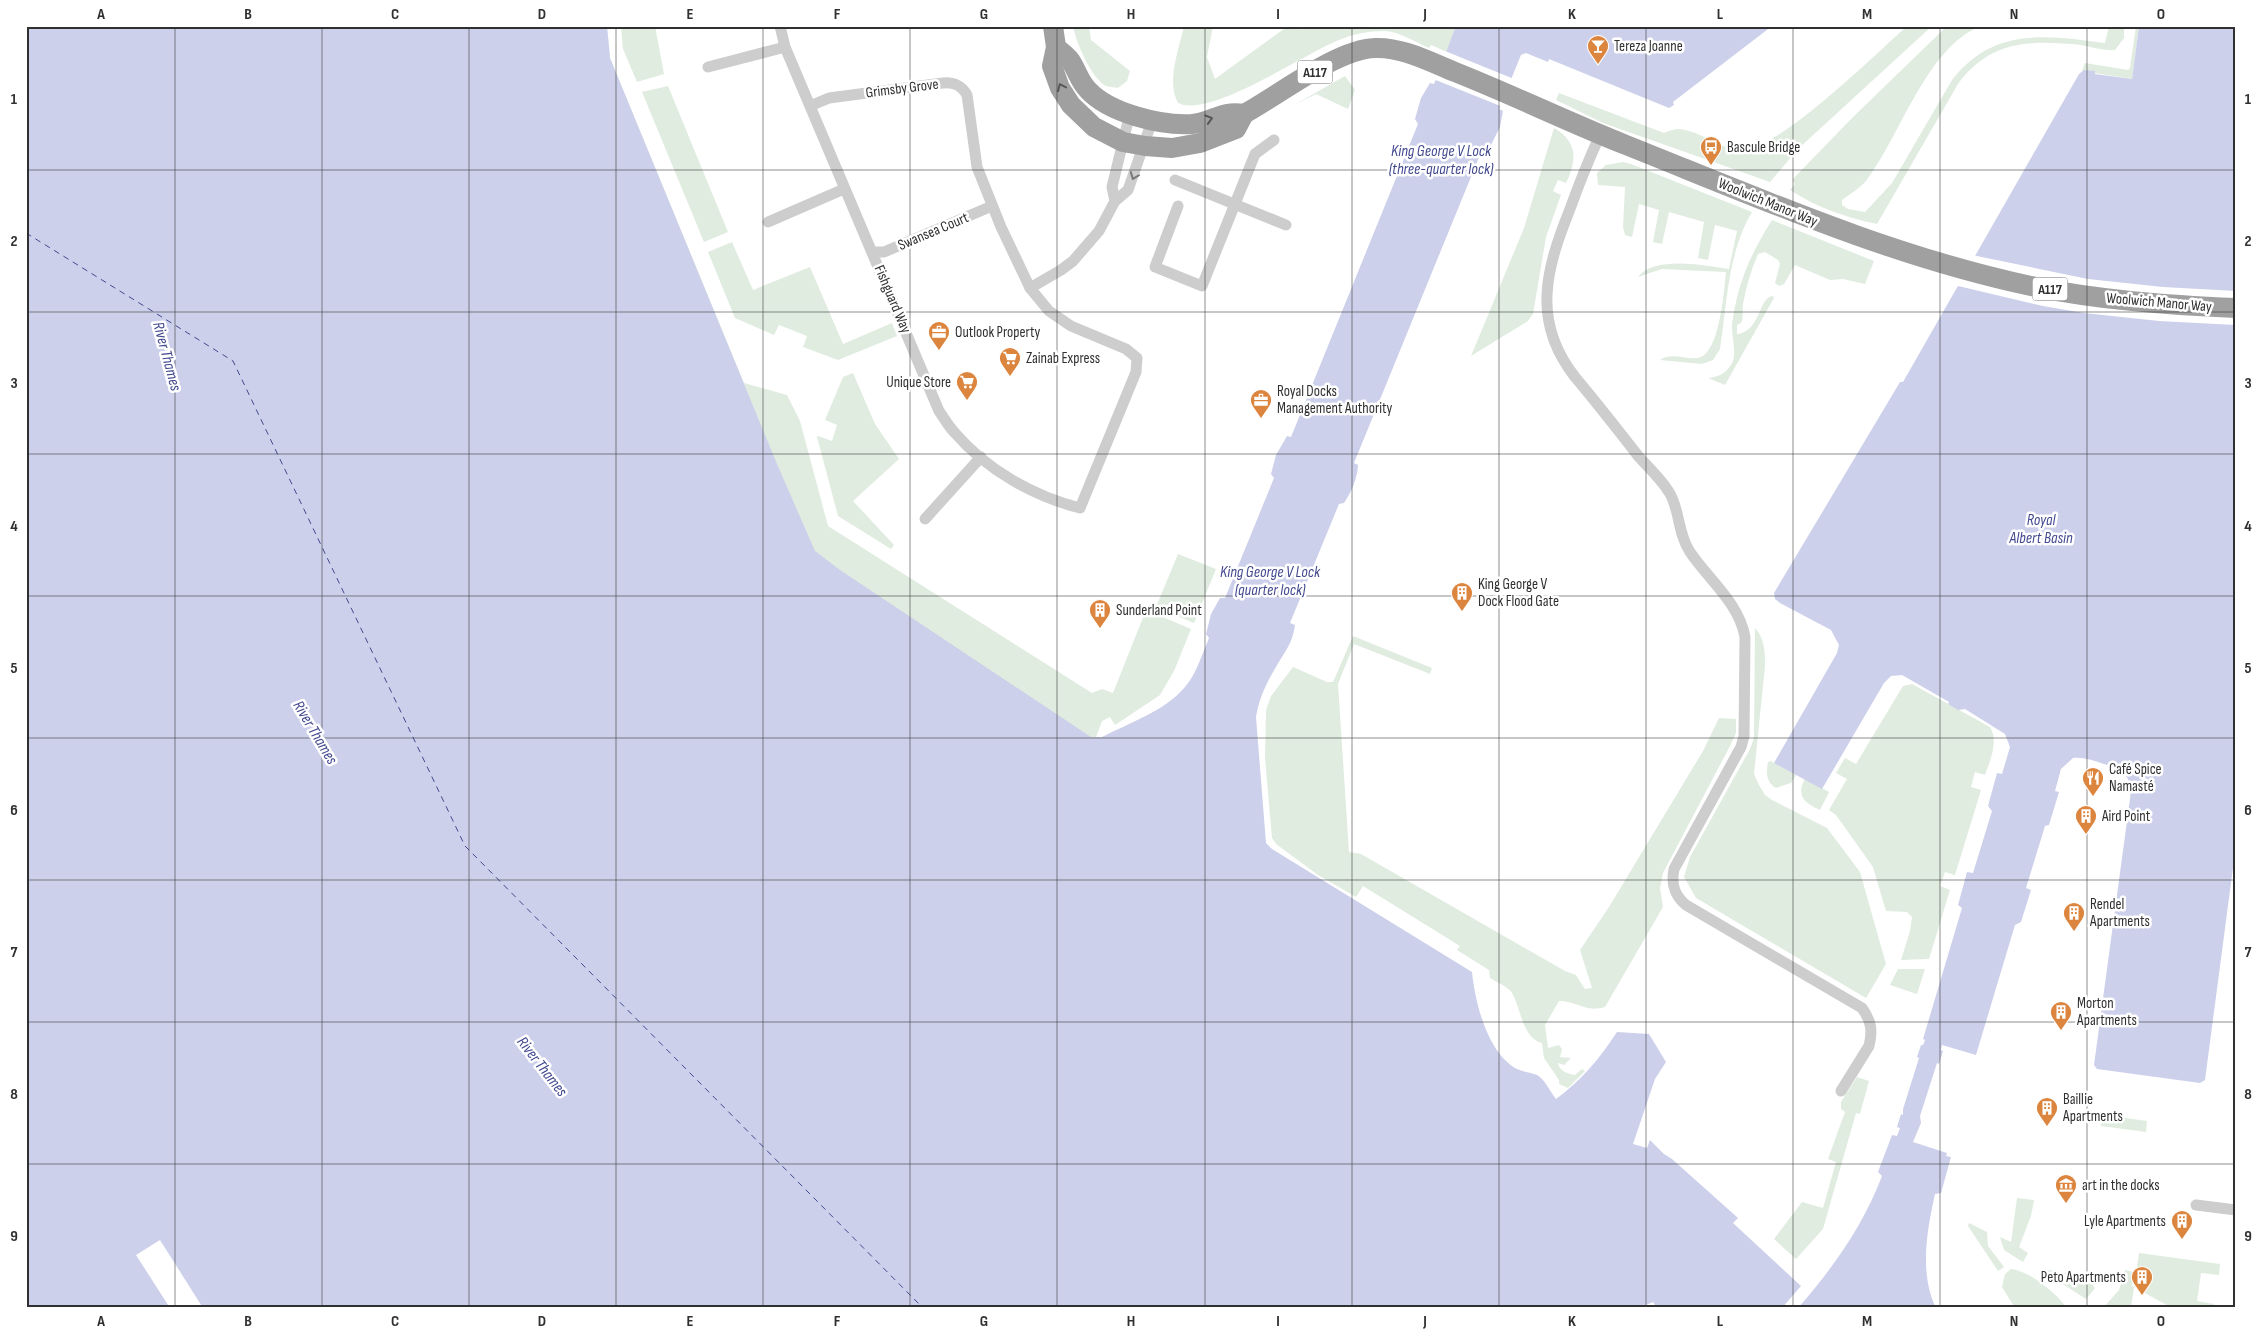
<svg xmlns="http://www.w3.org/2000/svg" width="2262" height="1334" viewBox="0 0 2262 1334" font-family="'Sofia Sans Condensed',sans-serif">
  <rect width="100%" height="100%" fill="#fff"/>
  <!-- green -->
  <g fill="#e0ece0">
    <polygon points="607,26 610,58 744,383 787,395 800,421 828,526 1092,693 1102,689 1113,693 1146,610 1191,629 1174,671 1160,695 1115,725 1110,717 1102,721 1096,737 1102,737 1120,763 629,428"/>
    <polygon points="621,26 655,26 664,74 637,82 623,49"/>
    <path d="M1073,26H1089L1091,40L1130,71L1127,81L1118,88C1114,87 1109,87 1106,86C1091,78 1076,42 1073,26Z"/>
    <path d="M1184,26H1213L1207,57L1215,79L1288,26H1300L1302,30L1306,26H1456L1457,28L1447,52L1431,45L1429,48C1415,42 1398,31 1384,31C1369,31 1353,34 1339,40C1305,53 1210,119 1178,103C1166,81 1179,50 1184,26Z"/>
    <path d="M1907,26H1932L1799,148L1770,182L1603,123L1556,100L1559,93L1664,133C1669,131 1674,129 1679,129C1702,131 1721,151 1744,150C1781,147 1876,54 1907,26Z"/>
    <path d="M1947,26H1980C1925,50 1901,135 1866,181C1860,188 1850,194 1842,200V205L1848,209L1865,212L1892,183L1952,80C1993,27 2046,35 2105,43L2109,26H2124V38L2115,50C2104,51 2092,47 2081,45C2030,40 1991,40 1958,84L1877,224C1847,218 1816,207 1790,190L1795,184L1792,180L1851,119Z"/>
    <polygon points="2136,26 2139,26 2132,79 2082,71 2085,63 2128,70 2130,68"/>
    <polygon points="1345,76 1355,90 1348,109 1316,94 1294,105"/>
    <polygon points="668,86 728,232 704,242 642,92"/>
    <path d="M1554,128C1578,142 1577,160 1566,183L1558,180L1553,191L1561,195L1546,237L1533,314L1528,321L1471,356L1524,228Z"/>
    <path d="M1623,162L1631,164L1752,212C1728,252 1727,303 1720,349L1713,360L1702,364L1660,360C1671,352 1686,360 1698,358C1720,354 1724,290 1726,272L1662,269L1638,277C1656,255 1705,266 1729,269L1737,231L1715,225L1708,260L1698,258L1704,222L1669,212L1662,244L1653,242L1659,210L1639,204L1632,237L1625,235L1623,227L1625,187L1598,185L1597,173L1606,165Z"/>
    <path d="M1772,220L1874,261L1865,284L1843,279L1830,280L1795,265L1784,284L1779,286L1775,283L1780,264L1778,260L1765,252L1758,254C1751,270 1746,287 1743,304C1742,311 1744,316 1741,323L1737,325V334C1761,332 1758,297 1773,296L1774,298L1725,385L1708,378C1718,377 1725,374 1731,365C1738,354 1731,337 1732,324C1738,282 1750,255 1772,220Z"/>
    <polygon points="732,242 753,290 810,267 843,344 892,323 897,336 838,360 803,347 807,336 779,325 774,335 735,318 708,252"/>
    <polygon points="853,373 875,424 899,459 853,501 894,545 891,549 838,516 817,437 818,436 832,441 837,425 825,420 843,377"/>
    <polygon points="1178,554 1216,569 1200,608 1195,603 1191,608 1197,616 1194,623 1156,607"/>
    <path d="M1755,628C1765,639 1765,652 1765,666L1754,774L1759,785L1765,795L1772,800L1827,828L1860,872L1886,964L1866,998L1696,898L1684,877L1690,857L1750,749L1754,738Z"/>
    <path d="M1353,636L1432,668L1430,674L1354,644L1338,684L1349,852L1361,854L1565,971L1576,975L1585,989L1592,988L1580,950L1609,907L1703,751L1719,718L1736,719V733L1730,746L1663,873L1660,888L1663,907L1605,1007C1585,1013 1578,1001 1559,1001L1545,1025L1548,1048L1559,1045L1562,1049L1560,1057L1571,1058L1564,1065L1558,1063C1559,1071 1568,1074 1575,1075L1582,1069L1585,1071L1568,1088L1559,1084V1080L1544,1058L1542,1043C1522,1038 1521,1008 1512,993C1509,987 1496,982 1490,978L1489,970L1457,950L1460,946L1363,886L1356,897L1318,875L1276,844L1272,838L1265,758L1266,710L1271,696L1293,667L1327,682H1333Z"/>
    <path d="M1912,684L1990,727C1999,742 1990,760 1985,775L1975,772L1971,787L1981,790L1955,875L1945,872L1940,886L1950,890L1929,959L1901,960L1910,931L1912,917L1907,912L1886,911L1873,867L1836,815L1829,810L1847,779L1836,773L1845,758L1856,764L1903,686Z"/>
    <path d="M1771,761L1796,775L1791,783L1776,788C1766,783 1766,772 1768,762Z"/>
    <path d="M1805,779L1829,792L1820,810C1806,804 1795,796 1805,779Z"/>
    <polygon points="1898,969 1925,969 1917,994 1890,985"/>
    <polygon points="1857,1077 1869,1081 1860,1114 1856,1113 1823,1229 1796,1259 1774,1239 1802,1202 1823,1208 1836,1162 1828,1159 1845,1112 1841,1109 1841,1102"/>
    <polygon points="2103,1115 2147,1121 2146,1132 2101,1126"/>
    <polygon points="2017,1198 2034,1200 2031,1216 2019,1247 2028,1253 2023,1262 2004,1250 2000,1237 2011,1242"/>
    <polygon points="1969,1223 1987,1232 1988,1246 2004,1267 1998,1271 1968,1226"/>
    <polygon points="2139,1253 2220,1264 2219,1275 2201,1273 2197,1301 2214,1304 2214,1308 2172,1308 2134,1287 2131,1308 2103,1308 2119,1290 2125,1270 2134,1272 2132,1286 2134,1287"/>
    <path d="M2011,1269C2030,1271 2056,1293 2067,1308H2015L2002,1287L2005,1274Z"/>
    <polygon points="2048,1270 2086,1276 2095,1288 2086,1299 2047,1274"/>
  </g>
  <!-- water -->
  <g fill="#cdd0eb">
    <path d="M26,26H607L610,58L777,464L815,551L840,570L1091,737H1102C1129,723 1165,711 1185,687C1197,673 1202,654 1209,638L1206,634L1211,614L1220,598H1225L1274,478L1271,474L1276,455L1287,436L1291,437L1418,124L1415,119L1421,98L1430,83L1434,84L1456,26H1772L1673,102L1674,105L1669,108L1549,59L1548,62L1526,53L1521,55L1499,109L1503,111L1500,127L1489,149L1482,150L1354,463L1358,465C1357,479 1352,491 1344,503L1339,504L1290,623L1295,625C1292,645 1285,651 1276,667C1266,683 1259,699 1256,717L1266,843L1272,849L1472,972C1475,1002 1487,1051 1515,1068C1522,1072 1530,1072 1537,1075C1544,1078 1551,1093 1556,1099C1581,1081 1600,1058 1617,1032L1649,1034L1666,1062L1655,1079L1633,1144L1647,1148L1650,1140L1664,1154L1672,1159L1738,1218L1733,1223L1801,1286L1782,1308H1657L1653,1302L1639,1308H26Z"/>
    <path d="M2139,26H2236V845L2205,1080L2200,1083L2097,1069L2094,1065L2127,821C2130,791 2140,775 2104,764C2094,761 2084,757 2073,758L2061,769L2055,791L2059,792L2049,825L2045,826L2026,888L2031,890L2021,922L2015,925L1976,1055L1942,1045L1941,1050L1943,1051L1939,1064L1937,1063L1920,1116L1921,1123L1913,1142L1947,1153L1946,1156L1951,1157L1941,1193L1935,1194C1927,1230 1919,1273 1936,1308H1798C1833,1268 1863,1226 1882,1176L1878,1172L1892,1135L1897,1136L1900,1128L1897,1127L1901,1114L1903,1115V1109L1919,1058L1917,1057L1921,1045H1923L1925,1040L1923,1039L1962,908L1958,905L1967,872L1973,873L1992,811L1988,806L1997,773L2002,774L2010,747L2005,734L1965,709L1958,710L1948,704L1949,702L1902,675L1891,676L1884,683L1822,789L1774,763L1837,653L1839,645L1831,630L1780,603L1775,599L1774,593L1900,382H1903L2079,74L2084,70L2095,71V74L2132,79Z"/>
  </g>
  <!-- pier -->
  <g fill="#fff">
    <polygon points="1445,51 1514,79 1503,107 1433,79"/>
    <polygon points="1972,255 2088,279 2163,287 2236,291 2236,325 2159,321 2084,313 2043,306 1954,285"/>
    <polygon points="160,1240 203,1308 170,1308 136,1255"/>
  </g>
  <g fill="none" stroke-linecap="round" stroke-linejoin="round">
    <!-- ferry -->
    <polyline stroke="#42498f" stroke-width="1" stroke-dasharray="6 5" stroke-linecap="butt" points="26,233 233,361 465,846 923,1308"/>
    <!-- minor -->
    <g stroke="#cdcdcd" stroke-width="11">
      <path d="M780,26L785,47L939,411C944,418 949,427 955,433C987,470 1033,496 1080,508L1136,372L1137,358L1126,349L1071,326L1049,311L1030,288L1001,227L977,167L967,95C961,85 954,82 943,83L829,98L810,106"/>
      <polyline points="708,67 785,47"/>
      <path d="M1600,135C1589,159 1579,184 1570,209C1546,269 1531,321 1575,377C1597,403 1618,430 1639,457C1649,468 1661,479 1669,492C1680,509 1677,532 1690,552C1709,580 1739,603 1745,637L1744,736L1741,747L1674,869C1671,884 1674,895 1686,905L1862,1008C1871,1021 1873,1030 1869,1046L1841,1091"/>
      <polyline points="1175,180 1286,225"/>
      <polyline points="1115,201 1112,187 1130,113"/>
      <polyline points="1178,206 1155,267 1202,286 1255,154 1274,140"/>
      <polyline points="768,222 844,189"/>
      <polyline points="873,252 884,252 992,206"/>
      <polyline points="1030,288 1061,270 1073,261 1099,231 1115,201 1128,190 1152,121"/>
      <polyline points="925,519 981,457"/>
      <polyline points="2196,1205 2236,1210"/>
    </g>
    <!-- trunk -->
    <g stroke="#a0a0a0" stroke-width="20">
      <path d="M1053,26L1056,47L1052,66L1060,88L1071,105L1094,127L1123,142L1145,146L1172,148L1200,143L1236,129L1244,114C1279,95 1337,49 1375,48C1403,47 1430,62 1455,72C1513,95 1568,122 1626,145C1759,198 1890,256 2031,286C2098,300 2167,305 2236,308"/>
      <path d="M1056,47C1060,51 1066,55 1070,60C1077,70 1079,81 1088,90C1109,113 1161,126 1192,124C1213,122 1221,110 1244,114"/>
    </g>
  </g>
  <!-- one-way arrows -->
  <defs><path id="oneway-chevron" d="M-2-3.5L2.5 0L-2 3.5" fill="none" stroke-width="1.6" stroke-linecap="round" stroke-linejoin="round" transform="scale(1.25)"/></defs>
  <g stroke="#575757">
    <use href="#oneway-chevron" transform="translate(1061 87) rotate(-115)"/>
    <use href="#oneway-chevron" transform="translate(1209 119) rotate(-17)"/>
  </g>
  <use stroke="#777" href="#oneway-chevron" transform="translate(1134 176) rotate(111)"/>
  <!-- grid -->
  <path fill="none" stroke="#303030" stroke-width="1" stroke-opacity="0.55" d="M175,26V1308M322,26V1308M469,26V1308M616,26V1308M763,26V1308M910,26V1308M1057,26V1308M1205,26V1308M1352,26V1308M1499,26V1308M1646,26V1308M1793,26V1308M1940,26V1308M2087,26V1308M26,170H2236M26,312H2236M26,454H2236M26,596H2236M26,738H2236M26,880H2236M26,1022H2236M26,1164H2236"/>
  <!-- icons -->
  <defs>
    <g id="bar-pin" transform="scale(1.125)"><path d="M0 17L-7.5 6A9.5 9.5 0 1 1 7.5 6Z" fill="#dc853e" stroke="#fff"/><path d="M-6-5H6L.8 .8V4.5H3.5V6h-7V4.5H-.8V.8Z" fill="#fff"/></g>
    <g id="bus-pin" transform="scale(1.125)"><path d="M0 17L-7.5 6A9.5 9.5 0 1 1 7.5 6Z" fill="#dc853e" stroke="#fff"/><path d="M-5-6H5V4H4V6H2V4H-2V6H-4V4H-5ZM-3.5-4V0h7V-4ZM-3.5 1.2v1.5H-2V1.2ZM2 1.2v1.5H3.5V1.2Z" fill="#fff"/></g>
    <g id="office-pin" transform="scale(1.125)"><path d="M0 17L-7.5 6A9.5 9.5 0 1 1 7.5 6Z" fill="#dc853e" stroke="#fff"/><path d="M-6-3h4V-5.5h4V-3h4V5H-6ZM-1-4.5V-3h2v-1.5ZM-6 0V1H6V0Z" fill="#fff"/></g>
    <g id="supermarket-pin" transform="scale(1.125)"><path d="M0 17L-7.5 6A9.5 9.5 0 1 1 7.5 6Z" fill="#dc853e" stroke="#fff"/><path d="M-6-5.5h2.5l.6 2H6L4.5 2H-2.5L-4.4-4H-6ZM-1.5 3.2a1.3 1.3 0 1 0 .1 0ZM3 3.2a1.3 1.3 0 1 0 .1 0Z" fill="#fff"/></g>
    <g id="building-pin" transform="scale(1.125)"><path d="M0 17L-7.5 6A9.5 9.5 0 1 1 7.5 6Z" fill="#dc853e" stroke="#fff"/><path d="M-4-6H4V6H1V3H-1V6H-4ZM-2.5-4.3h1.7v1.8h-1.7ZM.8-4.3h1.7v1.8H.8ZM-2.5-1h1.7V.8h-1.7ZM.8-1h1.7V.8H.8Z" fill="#fff"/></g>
    <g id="restaurant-pin" transform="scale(1.125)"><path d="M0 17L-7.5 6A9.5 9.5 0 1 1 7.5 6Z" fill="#dc853e" stroke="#fff"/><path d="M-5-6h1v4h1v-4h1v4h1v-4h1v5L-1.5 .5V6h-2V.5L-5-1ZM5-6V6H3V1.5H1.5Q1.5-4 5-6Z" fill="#fff"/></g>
    <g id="museum-pin" transform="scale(1.125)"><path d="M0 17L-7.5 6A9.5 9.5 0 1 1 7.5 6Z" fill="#dc853e" stroke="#fff"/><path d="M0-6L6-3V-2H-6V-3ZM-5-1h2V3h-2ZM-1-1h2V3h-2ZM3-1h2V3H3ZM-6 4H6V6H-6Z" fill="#fff"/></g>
  </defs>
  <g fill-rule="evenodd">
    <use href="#bar-pin" x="1598" y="46"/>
    <use href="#bus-pin" x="1711" y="147"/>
    <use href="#office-pin" x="939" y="332"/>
    <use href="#supermarket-pin" x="1010" y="358"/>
    <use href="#supermarket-pin" x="967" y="382"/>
    <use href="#office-pin" x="1261" y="400"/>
    <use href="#building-pin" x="1462" y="593"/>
    <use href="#building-pin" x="1100" y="610"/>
    <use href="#restaurant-pin" x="2093" y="778"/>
    <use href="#building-pin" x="2086" y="816"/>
    <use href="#building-pin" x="2074" y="913"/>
    <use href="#building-pin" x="2061" y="1012"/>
    <use href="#building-pin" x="2047" y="1108"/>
    <use href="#museum-pin" x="2066" y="1185"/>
    <use href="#building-pin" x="2182" y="1221"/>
    <use href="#building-pin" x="2142" y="1277"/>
  </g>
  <g text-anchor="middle" stroke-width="5" stroke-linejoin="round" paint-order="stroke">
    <!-- shield labels -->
    <g fill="#fff" stroke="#6e6e6e" stroke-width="1">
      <rect x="1297.5" y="60.5" width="35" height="23" rx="4"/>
      <rect x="2032.5" y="277.5" width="35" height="23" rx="4"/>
    </g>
    <g font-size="14" font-weight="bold" fill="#303030">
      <text x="1315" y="77">A117</text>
      <text x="2050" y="294">A117</text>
    </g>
    <!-- poi labels -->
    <g font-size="15" fill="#303030" stroke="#fff" text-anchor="start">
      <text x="1614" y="51">Tereza Joanne</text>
      <text x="1727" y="152">Bascule Bridge</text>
      <text x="955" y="337">Outlook Property</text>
      <text x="1026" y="363">Zainab Express</text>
      <text x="951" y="387" text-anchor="end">Unique Store</text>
      <text x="1277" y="396">Royal Docks<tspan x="1277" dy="17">Management Authority</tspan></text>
      <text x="1478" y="589">King George V<tspan x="1478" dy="17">Dock Flood Gate</tspan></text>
      <text x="1116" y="615">Sunderland Point</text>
      <text x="2109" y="774">Café Spice<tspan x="2109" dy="17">Namasté</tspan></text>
      <text x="2102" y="821">Aird Point</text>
      <text x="2090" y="909">Rendel<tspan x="2090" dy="17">Apartments</tspan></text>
      <text x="2077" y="1008">Morton<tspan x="2077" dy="17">Apartments</tspan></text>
      <text x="2063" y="1104">Baillie<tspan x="2063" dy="17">Apartments</tspan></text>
      <text x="2082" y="1190">art in the docks</text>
      <text x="2166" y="1226" text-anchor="end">Lyle Apartments</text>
      <text x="2126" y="1282" text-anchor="end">Peto Apartments</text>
    </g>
    <!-- street labels -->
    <g font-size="15" fill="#303030" stroke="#fff">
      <text transform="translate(902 88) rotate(-7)" y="5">Grimsby Grove</text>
      <text transform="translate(1768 202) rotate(22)" y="5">Woolwich Manor Way</text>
      <text transform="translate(933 231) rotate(-23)" y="5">Swansea Court</text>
      <text transform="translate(893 299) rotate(67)" y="5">Fishguard Way</text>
      <text transform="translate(2159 302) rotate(5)" y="5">Woolwich Manor Way</text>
    </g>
    <!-- water labels -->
    <g font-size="16" font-style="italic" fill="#42498f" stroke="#fff">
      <text x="1441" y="156">King George V Lock<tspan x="1441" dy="18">(three-quarter lock)</tspan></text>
      <text transform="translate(168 356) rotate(75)" y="6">River Thames</text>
      <text x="2041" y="525">Royal<tspan x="2041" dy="18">Albert Basin</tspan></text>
      <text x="1270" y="577">King George V Lock<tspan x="1270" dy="18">(quarter lock)</tspan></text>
      <text transform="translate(316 732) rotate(59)" y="6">River Thames</text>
      <text transform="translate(543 1066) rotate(52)" y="6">River Thames</text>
    </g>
  </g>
  <!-- border -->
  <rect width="2262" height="1334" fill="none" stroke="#ffffff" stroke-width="55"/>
  <rect x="28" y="28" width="2206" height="1278" fill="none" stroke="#303030" stroke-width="2"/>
  <g font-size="16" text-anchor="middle" font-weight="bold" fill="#303030">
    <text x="101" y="19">A</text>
    <text x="248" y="19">B</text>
    <text x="395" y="19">C</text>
    <text x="542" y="19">D</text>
    <text x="690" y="19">E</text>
    <text x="837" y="19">F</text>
    <text x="984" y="19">G</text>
    <text x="1131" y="19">H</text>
    <text x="1278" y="19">I</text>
    <text x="1425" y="19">J</text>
    <text x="1572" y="19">K</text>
    <text x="1720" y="19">L</text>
    <text x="1867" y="19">M</text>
    <text x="2014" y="19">N</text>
    <text x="2161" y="19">O</text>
    <text x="14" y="104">1</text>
    <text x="2248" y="104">1</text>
    <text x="14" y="246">2</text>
    <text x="2248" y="246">2</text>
    <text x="14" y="388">3</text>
    <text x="2248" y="388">3</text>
    <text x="14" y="531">4</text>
    <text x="2248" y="531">4</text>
    <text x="14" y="673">5</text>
    <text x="2248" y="673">5</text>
    <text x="14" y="815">6</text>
    <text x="2248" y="815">6</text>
    <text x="14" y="957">7</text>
    <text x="2248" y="957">7</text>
    <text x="14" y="1099">8</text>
    <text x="2248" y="1099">8</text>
    <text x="14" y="1241">9</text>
    <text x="2248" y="1241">9</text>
    <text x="101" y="1326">A</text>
    <text x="248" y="1326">B</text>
    <text x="395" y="1326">C</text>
    <text x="542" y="1326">D</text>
    <text x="690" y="1326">E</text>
    <text x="837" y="1326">F</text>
    <text x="984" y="1326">G</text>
    <text x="1131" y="1326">H</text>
    <text x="1278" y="1326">I</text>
    <text x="1425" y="1326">J</text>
    <text x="1572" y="1326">K</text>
    <text x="1720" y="1326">L</text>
    <text x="1867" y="1326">M</text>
    <text x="2014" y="1326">N</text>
    <text x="2161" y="1326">O</text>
  </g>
</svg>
